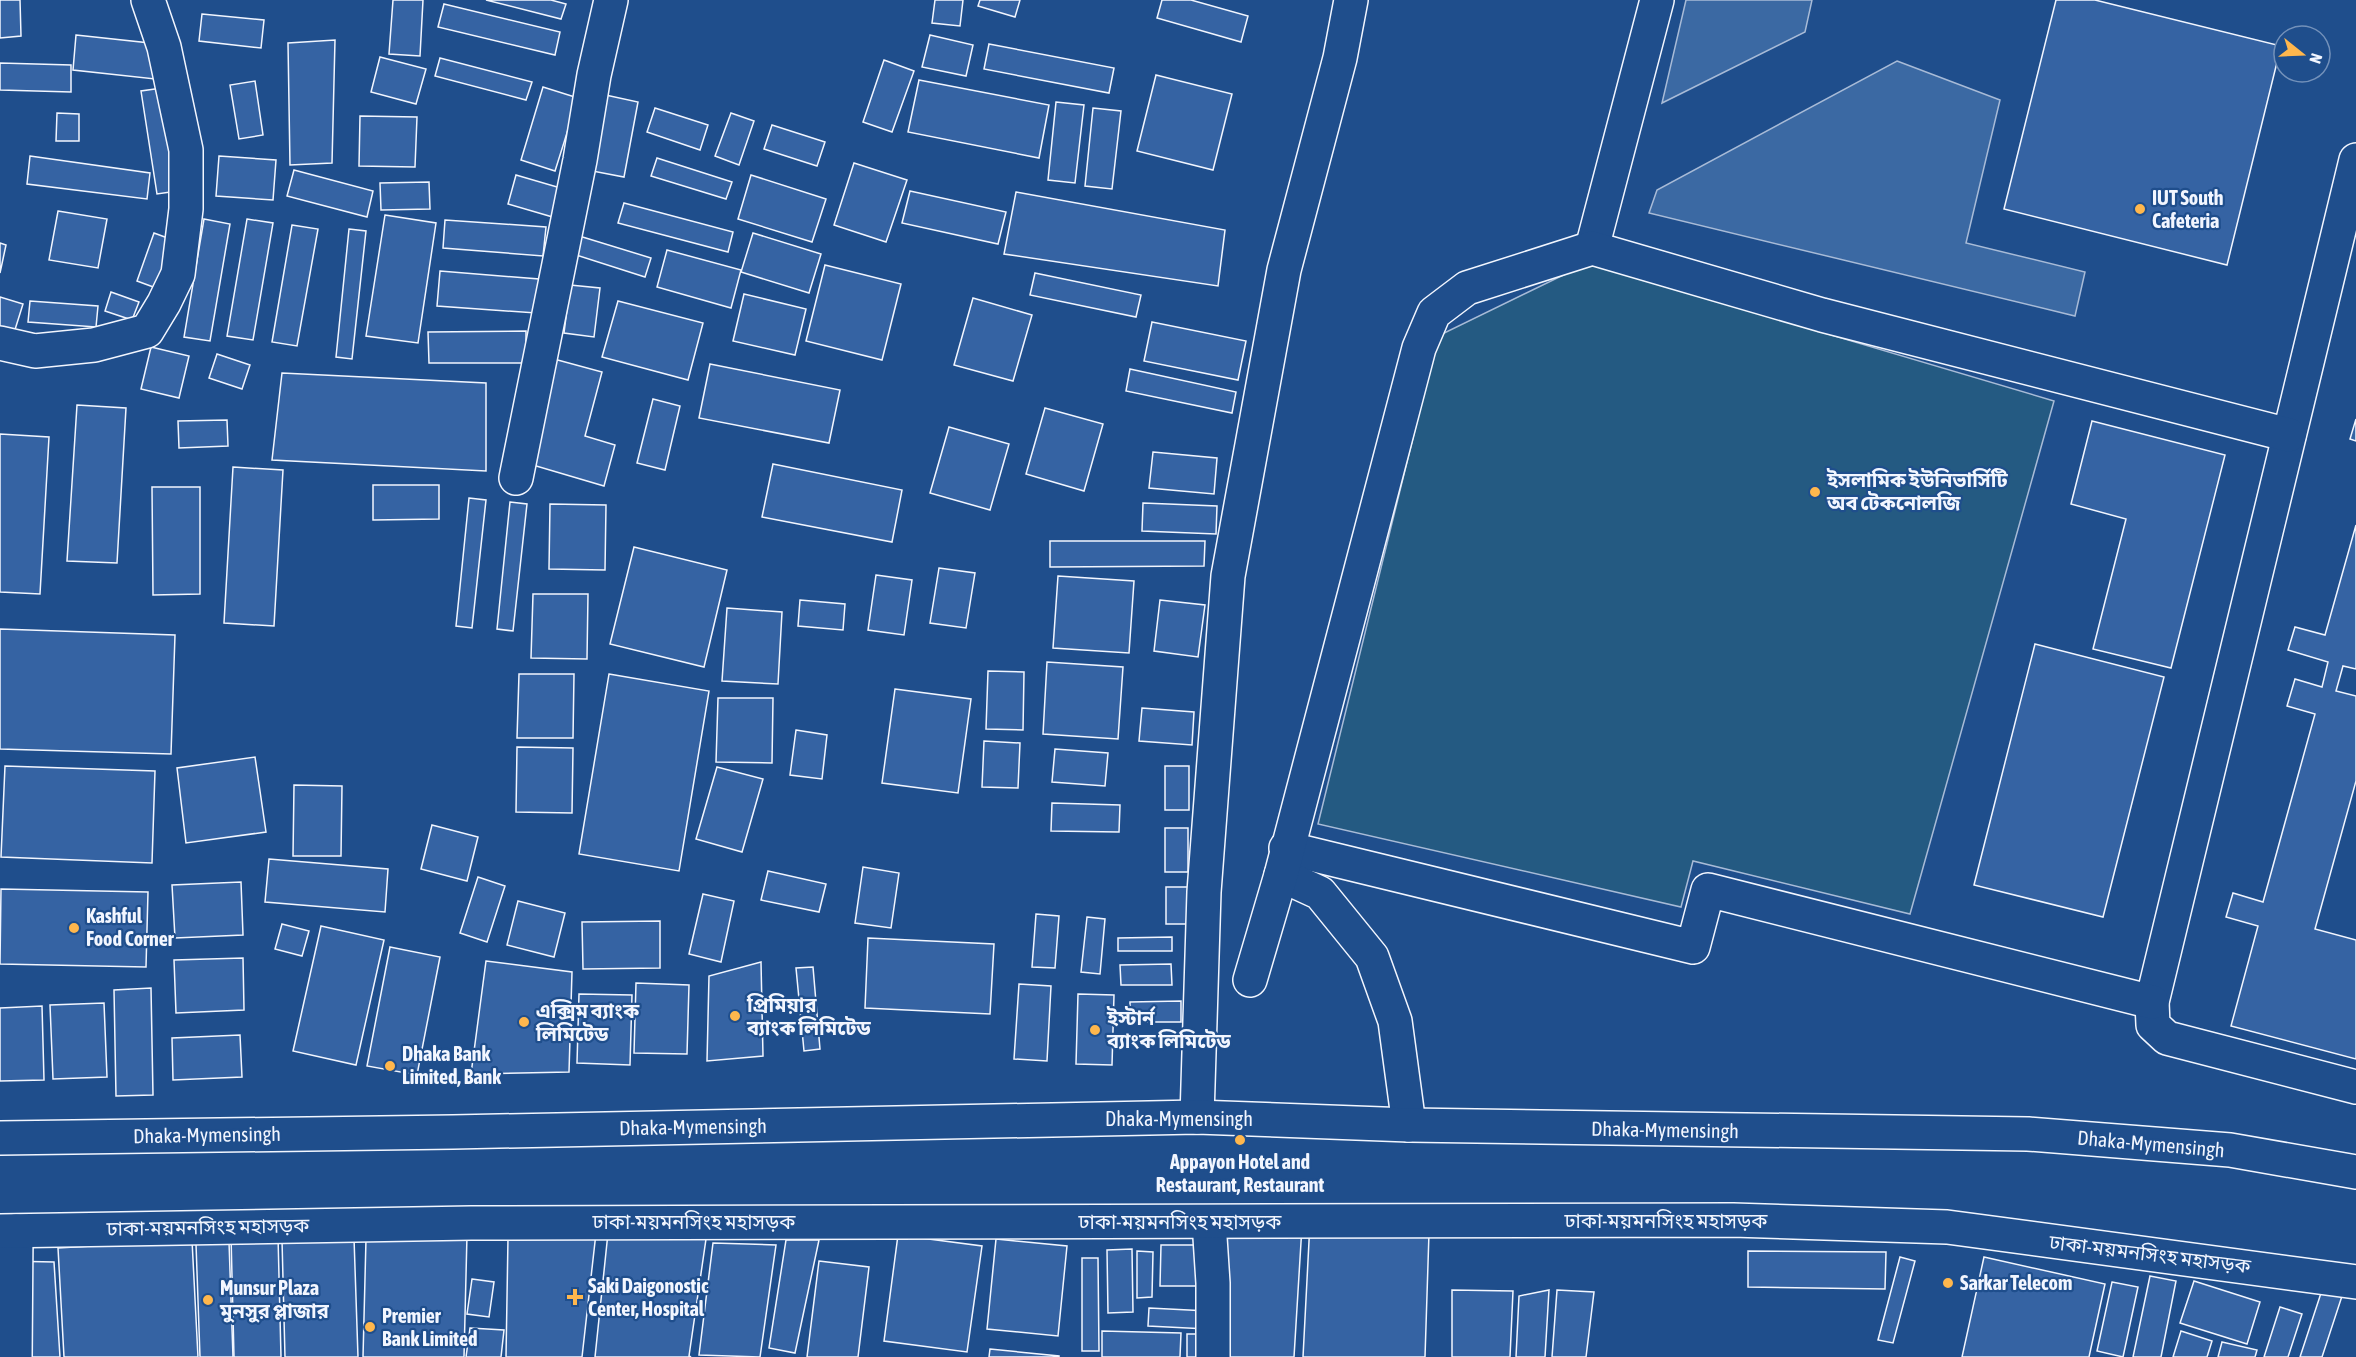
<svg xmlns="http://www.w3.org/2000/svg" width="2356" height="1357" viewBox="0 0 2356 1357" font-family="'Asap Condensed','Noto Sans Bengali',sans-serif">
  <rect width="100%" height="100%" fill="#1f4e8c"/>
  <!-- green -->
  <polygon fill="#245a82" stroke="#a8bbd7" stroke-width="1.5" points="1588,263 2054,401 1910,914 1693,861 1681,907 1318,824 1438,336"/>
  <!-- water -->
  <g fill="#3b69a3" stroke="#a8bbd7" stroke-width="1.5">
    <polygon points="1686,0 1812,0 1805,32 1662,103"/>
    <polygon points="1897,61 2000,100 1966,243 2085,272 2075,316 1649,213 1657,190"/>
  </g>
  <!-- building -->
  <g fill="#3563a3" stroke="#f2f6ff" stroke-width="1.5">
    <polygon points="0,0 20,0 21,36 0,38"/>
    <polygon points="393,0 423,0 420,56 389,54"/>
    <polygon points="486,0 551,0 566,4 561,19"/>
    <polygon points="935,0 963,0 960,26 932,23"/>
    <polygon points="980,0 1020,0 1015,17 978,6"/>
    <polygon points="1162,0 1191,0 1248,16 1241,42 1157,18"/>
    <polygon points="2056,0 2095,0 2281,46 2227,265 2004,209"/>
    <polygon points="444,4 560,32 555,55 438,27"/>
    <polygon points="202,14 264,20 261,48 199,41"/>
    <polygon points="76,35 159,44 155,79 73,70"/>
    <polygon points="930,35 973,45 966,76 922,67"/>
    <polygon points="335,40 332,163 290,165 288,43"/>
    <polygon points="989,44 1114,68 1109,93 984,69"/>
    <polygon points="380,57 426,69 416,104 371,92"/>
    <polygon points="440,58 532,82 526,100 435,76"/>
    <polygon points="884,60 914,71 892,132 863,122"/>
    <polygon points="0,63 71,65 71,92 0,90"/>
    <polygon points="1156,75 1232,94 1213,170 1137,151"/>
    <polygon points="919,80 1049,105 1039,158 908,132"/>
    <polygon points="255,81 263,135 239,139 230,85"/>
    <polygon points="169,87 184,190 157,194 141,91"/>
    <polygon points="543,87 578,98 555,171 521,160"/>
    <polygon points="601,94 638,102 624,177 587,170"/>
    <polygon points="1056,102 1084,105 1075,183 1048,180"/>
    <polygon points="655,108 708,125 700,150 647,132"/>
    <polygon points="1093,108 1121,111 1112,189 1085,186"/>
    <polygon points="57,113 79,114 79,141 56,141"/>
    <polygon points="731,113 754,121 739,165 715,156"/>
    <polygon points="360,116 417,117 415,167 359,166"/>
    <polygon points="772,125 825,142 817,166 764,149"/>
    <polygon points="30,156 150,173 147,199 27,184"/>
    <polygon points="219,156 276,160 273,200 216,196"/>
    <polygon points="657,158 732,182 726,199 651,176"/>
    <polygon points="854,163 907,180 886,242 834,225"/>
    <polygon points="294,170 373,191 367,217 287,196"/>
    <polygon points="516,175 564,189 556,218 508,204"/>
    <polygon points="751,175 826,199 812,242 738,219"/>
    <polygon points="429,182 430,209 381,210 380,183"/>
    <polygon points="910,191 1006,212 998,244 902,223"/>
    <polygon points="1016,192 1225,230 1218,286 1004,254"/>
    <polygon points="624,203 733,232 728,252 618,223"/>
    <polygon points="58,211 107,219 98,268 49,260"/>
    <polygon points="385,215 436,223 418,343 366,336"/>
    <polygon points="204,219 230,224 210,341 184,337"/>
    <polygon points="247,219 273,223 253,340 227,336"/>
    <polygon points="445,220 546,227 543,256 443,248"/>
    <polygon points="292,225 318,229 297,346 272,342"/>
    <polygon points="349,229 366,231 352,359 336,357"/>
    <polygon points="154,233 173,240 156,288 137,281"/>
    <polygon points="753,233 821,254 809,293 741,272"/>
    <polygon points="576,235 651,258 645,277 570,253"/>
    <polygon points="0,243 6,245 0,273"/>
    <polygon points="667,250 741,270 731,308 657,287"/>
    <polygon points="825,265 901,284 882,360 806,341"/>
    <polygon points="440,271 539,279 536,313 437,306"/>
    <polygon points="1035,273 1141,295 1136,317 1030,295"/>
    <polygon points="570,285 600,288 594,337 564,333"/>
    <polygon points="111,292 139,302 132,320 105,311"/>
    <polygon points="744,294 806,309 795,355 733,341"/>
    <polygon points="0,297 23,304 13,336 0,332"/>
    <polygon points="973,298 1032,315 1013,381 954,365"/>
    <polygon points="30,301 98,306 96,327 28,322"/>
    <polygon points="618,301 703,323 688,380 602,357"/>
    <polygon points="1152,322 1246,341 1238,380 1144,361"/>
    <polygon points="526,331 526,363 429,363 428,332"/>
    <polygon points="151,347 189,356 179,398 141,389"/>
    <polygon points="217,354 250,365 242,389 209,378"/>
    <polygon points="554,359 602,372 585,436 615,445 604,486 526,463"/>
    <polygon points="710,364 840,390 829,443 699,418"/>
    <polygon points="1130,369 1236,392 1232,413 1126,391"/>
    <polygon points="282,373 486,383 486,471 272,460"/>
    <polygon points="653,399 680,406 665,470 637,463"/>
    <polygon points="77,405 126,408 117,563 67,561"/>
    <polygon points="1045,408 1103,424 1084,491 1026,474"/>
    <polygon points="2356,419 2356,441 2350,439"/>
    <polygon points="227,420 228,446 179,448 178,421"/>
    <polygon points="2092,421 2225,455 2171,668 2093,649 2126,519 2071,504"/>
    <polygon points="949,427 1009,444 990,510 930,493"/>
    <polygon points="0,434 49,437 40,594 0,592"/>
    <polygon points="1153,452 1217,458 1214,494 1149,488"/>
    <polygon points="773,464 902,490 892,542 762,517"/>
    <polygon points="233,467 283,470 274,626 224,623"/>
    <polygon points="373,485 439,485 439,519 373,520"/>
    <polygon points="152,487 200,487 200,594 153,595"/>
    <polygon points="469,498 486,500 472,628 456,626"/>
    <polygon points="510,502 527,504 513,631 497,629"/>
    <polygon points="1143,503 1217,506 1216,534 1142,531"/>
    <polygon points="550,504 606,505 605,570 549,569"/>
    <polygon points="2356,525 2356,669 2343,666 2336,691 2356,696 2356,781 2315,929 2356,940 2356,1059 2231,1026 2258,926 2226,917 2233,893 2263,902 2315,714 2287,706 2295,679 2322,687 2328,662 2288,650 2295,627 2325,635"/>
    <polygon points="1050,541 1205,541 1204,566 1050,567"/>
    <polygon points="634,547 727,570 704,667 610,644"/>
    <polygon points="939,568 975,573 966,628 930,623"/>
    <polygon points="876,575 912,580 904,635 868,630"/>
    <polygon points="1058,576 1134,581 1129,653 1053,648"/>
    <polygon points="533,594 588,594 587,659 531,658"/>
    <polygon points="800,600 845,604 843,630 798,626"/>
    <polygon points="1160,600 1205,605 1198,657 1154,651"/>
    <polygon points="727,608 782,612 778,684 722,681"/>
    <polygon points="0,629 175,635 171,754 0,749"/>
    <polygon points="2035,644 2164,677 2103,917 1974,885"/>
    <polygon points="1047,662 1123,667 1118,739 1043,734"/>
    <polygon points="988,671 1024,672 1023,730 986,729"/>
    <polygon points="519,674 574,674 573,738 517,738"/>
    <polygon points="609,674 709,691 679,871 579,854"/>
    <polygon points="895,689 971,699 958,793 882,783"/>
    <polygon points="718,698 773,698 772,763 716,762"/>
    <polygon points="1142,708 1194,712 1192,745 1139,741"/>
    <polygon points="796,730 827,735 822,779 790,775"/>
    <polygon points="984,741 1020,743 1018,788 982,787"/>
    <polygon points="517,747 573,748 572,813 516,812"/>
    <polygon points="1055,749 1108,753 1105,786 1052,782"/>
    <polygon points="255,757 266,832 186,843 177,768"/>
    <polygon points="5,766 155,771 152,863 1,857"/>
    <rect x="1165" y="766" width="24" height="44"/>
    <polygon points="717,767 763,779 742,852 696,839"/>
    <polygon points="294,785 342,786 341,856 293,856"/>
    <polygon points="1052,803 1120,805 1119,832 1051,831"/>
    <polygon points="432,825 478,837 467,881 421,869"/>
    <rect x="1165" y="828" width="23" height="44"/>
    <polygon points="269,859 388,869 385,912 265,902"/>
    <polygon points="863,867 899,873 891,928 855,923"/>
    <polygon points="768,871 826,884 819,912 761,900"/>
    <polygon points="478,877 505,886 487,942 460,933"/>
    <polygon points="241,882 243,935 175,938 172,885"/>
    <rect x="1166" y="887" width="22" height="37"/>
    <polygon points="1,889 148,892 146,967 0,964"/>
    <polygon points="703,894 734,901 721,962 689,954"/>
    <polygon points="518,901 565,913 554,957 507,945"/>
    <polygon points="1036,914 1059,916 1055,968 1032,967"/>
    <polygon points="1087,917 1105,919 1100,974 1081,972"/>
    <polygon points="660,921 660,968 583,969 582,922"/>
    <polygon points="282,924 309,931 302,956 275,949"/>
    <polygon points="321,926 384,940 356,1065 293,1051"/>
    <polygon points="1172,937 1172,951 1118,951 1118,938"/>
    <polygon points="868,938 994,944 990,1014 865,1008"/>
    <polygon points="390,947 440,957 417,1075 367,1066"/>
    <polygon points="243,958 244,1010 176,1013 174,960"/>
    <polygon points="486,961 572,972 569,1072 471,1074"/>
    <polygon points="761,962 763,1056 707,1061 709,976"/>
    <polygon points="1171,964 1172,985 1121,985 1120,965"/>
    <polygon points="813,967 820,1049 804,1051 796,968"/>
    <polygon points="636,983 689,985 687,1054 634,1053"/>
    <polygon points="1019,984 1051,986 1047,1061 1014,1059"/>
    <polygon points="151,988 153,1095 116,1096 114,990"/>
    <polygon points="579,994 632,995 630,1065 577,1063"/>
    <polygon points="1078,994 1114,995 1112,1065 1076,1064"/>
    <polygon points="1181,1001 1181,1022 1130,1022 1130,1002"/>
    <polygon points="104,1003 107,1077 53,1079 50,1005"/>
    <polygon points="42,1006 44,1080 0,1081 0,1008"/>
    <polygon points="240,1035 242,1077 173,1080 172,1038"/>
    <polygon points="1310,1222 1429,1233 1425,1357 1303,1357"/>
    <polygon points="1302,1226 1294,1357 1224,1357 1225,1233"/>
    <polygon points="596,1233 582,1357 506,1357 508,1238"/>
    <polygon points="608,1233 706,1239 689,1356 691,1357 595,1357"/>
    <polygon points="467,1235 464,1357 363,1357 366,1239"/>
    <polygon points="898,1235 982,1246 967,1352 884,1341"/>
    <polygon points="231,1236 278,1236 281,1357 234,1357"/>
    <polygon points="354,1238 358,1357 285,1357 282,1240"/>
    <polygon points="996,1239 1067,1246 1058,1336 987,1329"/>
    <polygon points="192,1240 198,1357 64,1357 58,1248"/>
    <polygon points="786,1240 819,1240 795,1353 769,1348"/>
    <polygon points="229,1242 233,1357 200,1357 196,1244"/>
    <polygon points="713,1243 776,1245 760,1357 699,1355"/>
    <polygon points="1161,1245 1208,1245 1207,1286 1160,1286"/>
    <polygon points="1132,1249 1133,1312 1108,1313 1107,1250"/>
    <polygon points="1137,1251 1153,1252 1152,1297 1137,1298"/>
    <polygon points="1748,1251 1886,1252 1885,1289 1748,1287"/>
    <polygon points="1900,1257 1915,1261 1893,1343 1878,1340"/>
    <polygon points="1984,1257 2105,1284 2089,1357 1962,1357"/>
    <polygon points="1082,1258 1098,1258 1099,1351 1082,1351"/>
    <polygon points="5,1261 54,1262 60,1357 7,1357"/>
    <polygon points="819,1261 869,1267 858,1357 807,1357"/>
    <polygon points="2150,1276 2176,1281 2161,1357 2133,1357"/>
    <polygon points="472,1279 494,1282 489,1317 467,1314"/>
    <polygon points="2194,1281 2260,1302 2247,1344 2180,1323"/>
    <polygon points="2112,1282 2138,1287 2123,1357 2097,1351"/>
    <polygon points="2324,1284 2344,1290 2322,1357 2300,1357"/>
    <polygon points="1452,1290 1513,1291 1510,1357 1452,1357"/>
    <polygon points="1549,1290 1545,1357 1516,1357 1519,1296"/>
    <polygon points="1557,1290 1594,1292 1586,1357 1552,1357"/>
    <polygon points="2280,1307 2302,1314 2288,1357 2264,1357"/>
    <polygon points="1149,1308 1208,1311 1207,1329 1148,1326"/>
    <polygon points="470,1328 504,1330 501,1357 466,1357"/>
    <polygon points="1102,1331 1181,1333 1180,1357 1102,1357"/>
    <polygon points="2181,1331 2212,1341 2207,1357 2173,1357"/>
    <rect x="1187" y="1334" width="20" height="23"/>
    <polygon points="2222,1342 2257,1350 2255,1357 2218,1357"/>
    <polygon points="990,1349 1059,1356 1059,1357 989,1357"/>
  </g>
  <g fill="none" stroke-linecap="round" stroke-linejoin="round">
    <!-- minor casing -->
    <g stroke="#f2f6ff" stroke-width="36">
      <g id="minor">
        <polyline points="2356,160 2152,1002 2153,1025 2167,1038 2356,1087"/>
        <polyline points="1592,248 1657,0"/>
        <polyline points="0,343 35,351 94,345 147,331 164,303 178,274 186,209 186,150 164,47 148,0"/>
        <polyline points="516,478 580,160 594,75 611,0"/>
        <polyline points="1286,848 1693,947 1708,890 2152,1002"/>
        <polyline points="1281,875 1320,893 1372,957 1395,1021 1409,1125"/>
        <polyline points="1250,980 1281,875 1419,348 1434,313 1467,288 1592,248 1822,315 2289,435"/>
        <polyline points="1197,1117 1204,892 1228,576 1284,270 1340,58 1351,0"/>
        <polyline points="1209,1222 1213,1283 1213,1357"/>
      </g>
    </g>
    <!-- major casing -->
    <g stroke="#f2f6ff" stroke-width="36">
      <polyline id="major" points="15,1357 16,1231"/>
    </g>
    <!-- highway casing -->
    <g stroke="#f2f6ff" stroke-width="36">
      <g id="highway">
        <polyline points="0,1138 453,1132 1197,1117 1409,1125 2028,1134 2230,1150 2356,1172"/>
        <polyline points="0,1231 471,1223 1733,1220 1947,1227 2356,1282"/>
      </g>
    </g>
    <!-- minor -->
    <use href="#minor" stroke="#1f4e8c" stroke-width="33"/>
    <!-- major -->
    <use href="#major" stroke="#1f4e8c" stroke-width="33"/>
    <!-- highway -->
    <use href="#highway" stroke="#1f4e8c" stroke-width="33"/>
  </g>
  <!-- markers -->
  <g fill="#ffb74d" stroke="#1f4e8c" stroke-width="2">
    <circle cx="2140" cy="209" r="6"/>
    <circle cx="1815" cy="492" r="6"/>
    <circle cx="74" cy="928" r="6"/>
    <circle cx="735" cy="1016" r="6"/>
    <circle cx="524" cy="1022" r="6"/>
    <circle cx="1095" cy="1030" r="6"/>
    <circle cx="390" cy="1066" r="6"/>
    <circle cx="1240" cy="1140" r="6"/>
    <circle cx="1948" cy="1283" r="6"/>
    <path d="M572 1288h6v6h6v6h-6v6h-6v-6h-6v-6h6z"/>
    <circle cx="208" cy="1300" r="6"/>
    <circle cx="370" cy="1327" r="6"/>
  </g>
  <g text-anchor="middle" stroke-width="4.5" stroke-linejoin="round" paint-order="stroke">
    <!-- poi labels -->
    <g font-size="20" font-weight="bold" fill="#f2f6ff" stroke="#1f4e8c" text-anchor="start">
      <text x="2152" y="205">IUT South<tspan x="2152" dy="23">Cafeteria</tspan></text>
      <text x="1827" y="487">ইসলামিক ইউনিভার্সিটি<tspan x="1827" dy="23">অব টেকনোলজি</tspan></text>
      <text x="86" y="923">Kashful<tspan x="86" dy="23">Food Corner</tspan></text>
      <text x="747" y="1012">প্রিমিয়ার<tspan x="747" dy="23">ব্যাংক লিমিটেড</tspan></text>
      <text x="536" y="1018">এক্সিম ব্যাংক<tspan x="536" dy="23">লিমিটেড</tspan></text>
      <text x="1107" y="1025">ইস্টার্ন<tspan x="1107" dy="23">ব্যাংক লিমিটেড</tspan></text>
      <text x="402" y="1061">Dhaka Bank<tspan x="402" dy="23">Limited, Bank</tspan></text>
      <text x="1240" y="1169" text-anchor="middle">Appayon Hotel and<tspan x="1240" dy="23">Restaurant, Restaurant</tspan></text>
      <text x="1960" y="1290">Sarkar Telecom</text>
      <text x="588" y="1293">Saki Daigonostic<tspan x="588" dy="23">Center, Hospital</tspan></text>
      <text x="220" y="1295">Munsur Plaza<tspan x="220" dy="23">মুনসুর প্লাজার</tspan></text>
      <text x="382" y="1323">Premier<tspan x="382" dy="23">Bank Limited</tspan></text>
    </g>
    <!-- street labels -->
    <g font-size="20" fill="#f2f6ff" stroke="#1f4e8c">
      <text x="1179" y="1126">Dhaka-Mymensingh</text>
      <text transform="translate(693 1127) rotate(-1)" y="7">Dhaka-Mymensingh</text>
      <text transform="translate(1665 1130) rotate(1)" y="7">Dhaka-Mymensingh</text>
      <text transform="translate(207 1135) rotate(-1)" y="7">Dhaka-Mymensingh</text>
      <text transform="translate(2151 1144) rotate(5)" y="7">Dhaka-Mymensingh</text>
      <text x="1666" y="1228">ঢাকা-ময়মনসিংহ মহাসড়ক</text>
      <text x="694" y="1229">ঢাকা-ময়মনসিংহ মহাসড়ক</text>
      <text x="1180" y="1229">ঢাকা-ময়মনসিংহ মহাসড়ক</text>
      <text transform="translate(208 1227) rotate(-1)" y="7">ঢাকা-ময়মনসিংহ মহাসড়ক</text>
      <text transform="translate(2150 1254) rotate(7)" y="7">ঢাকা-ময়মনসিংহ মহাসড়ক</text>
    </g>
  </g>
  <!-- north arrow -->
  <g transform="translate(2302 54) rotate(108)"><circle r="28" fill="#1f4e8c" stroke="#7391ba" stroke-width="1.5"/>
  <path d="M0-4.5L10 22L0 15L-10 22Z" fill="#ffb74d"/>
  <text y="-9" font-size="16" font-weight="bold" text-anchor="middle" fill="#f2f6ff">N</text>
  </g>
</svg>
